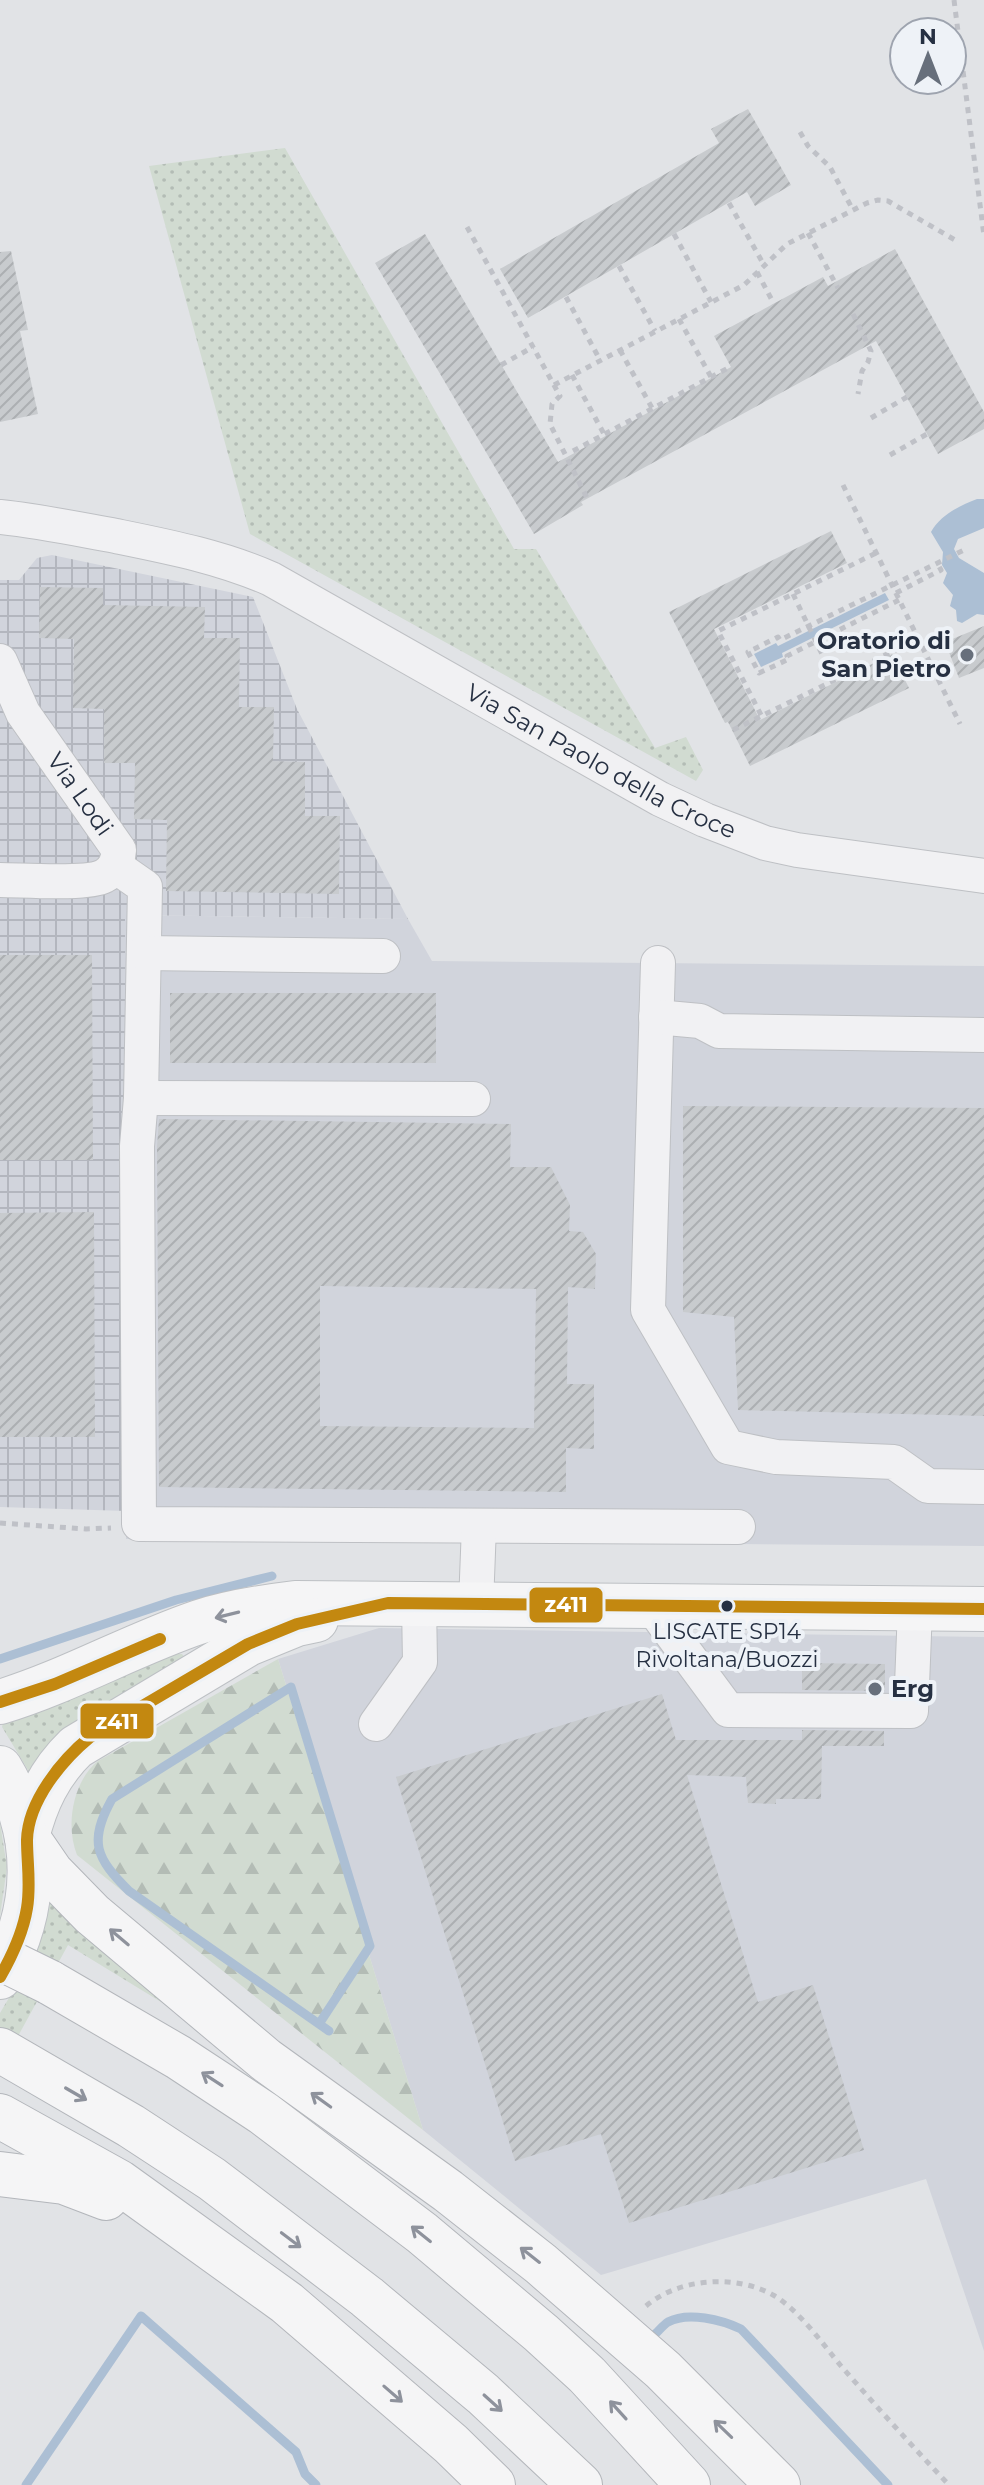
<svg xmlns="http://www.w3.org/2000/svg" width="984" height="2485" viewBox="0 0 984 2485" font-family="Montserrat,sans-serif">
  <defs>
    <pattern id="industrial-grid" width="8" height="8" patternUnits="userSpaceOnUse" patternTransform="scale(2)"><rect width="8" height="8" fill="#d1d4dc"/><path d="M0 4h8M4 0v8" fill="none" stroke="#b3b6be"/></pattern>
    <pattern id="grass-dots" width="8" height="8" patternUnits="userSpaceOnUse" patternTransform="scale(2)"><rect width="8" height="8" fill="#d1dbd1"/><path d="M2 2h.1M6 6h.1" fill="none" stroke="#b3bcb5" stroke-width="1.8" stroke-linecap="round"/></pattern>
    <pattern id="forest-firs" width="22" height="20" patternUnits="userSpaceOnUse" patternTransform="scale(2)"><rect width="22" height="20" fill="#d1dbd1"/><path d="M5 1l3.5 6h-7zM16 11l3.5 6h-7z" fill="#b3bcb5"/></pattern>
    <pattern id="building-hatch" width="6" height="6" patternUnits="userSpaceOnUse" patternTransform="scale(2)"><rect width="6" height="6" fill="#c8cbce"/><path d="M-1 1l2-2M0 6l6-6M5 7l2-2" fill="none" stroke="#acafb2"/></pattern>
  </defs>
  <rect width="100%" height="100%" fill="#e1e3e6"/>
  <!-- built -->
  <g fill="#d1d4dc">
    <polygon points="125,915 408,919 432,961 984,966 984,1546 126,1539"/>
    <polygon points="379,1628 984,1637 984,2351 926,2179 601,2275 423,2130 278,1659"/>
  </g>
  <!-- industrial -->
  <polygon fill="url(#industrial-grid)" points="52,555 253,597 297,709 408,919 125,915 126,1511 0,1507 0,580 19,580 37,558"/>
  <!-- grass -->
  <g fill="url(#grass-dots)">
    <polygon points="285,148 514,549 536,549 655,748 686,737 703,770 696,781 250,534 149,166"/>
    <polygon points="176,1654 182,1654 185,1658 31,1775 2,1727 3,1723"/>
    <polygon points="0,1823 7,1867 0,1916"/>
    <polygon points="53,1893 166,2005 68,1945 0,2069 0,2013 38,1949"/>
  </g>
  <!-- forest -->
  <path fill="url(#forest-firs)" d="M278,1659L423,2130L77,1855C65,1825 73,1781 98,1761Z"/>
  <!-- water -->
  <g fill="#acbfd4">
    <path d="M977,499H984V528L958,539L954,549L959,558L984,573V615L977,614L962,623L957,621L956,610L950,606L953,595L943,583L947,573L942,565L943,552L931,532C940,515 961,505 977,499Z"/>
    <polygon points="885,593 889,600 782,653 783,657 761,667 754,654 776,643 778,646"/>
  </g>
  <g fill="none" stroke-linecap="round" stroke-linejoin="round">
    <!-- stream -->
    <g stroke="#acbfd4" stroke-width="9">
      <polyline points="0,1659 176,1600 272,1576"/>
      <path d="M319,2024L370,1946L291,1687L112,1799C88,1842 96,1858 129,1891L329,2031"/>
      <path d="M653,2336C658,2332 663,2325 668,2322C688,2311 722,2320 741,2329L888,2485"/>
      <polyline points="26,2485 141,2316 296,2452 305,2474 316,2485"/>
    </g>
  </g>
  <!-- building -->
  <g fill="url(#building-hatch)" fill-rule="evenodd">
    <polygon points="748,109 791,185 755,206 747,192 528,318 500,269 719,143 711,129"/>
    <polygon points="425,234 558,462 731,367 714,336 823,277 828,286 895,249 984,412 984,429 938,454 876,341 581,502 583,505 534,534 375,263"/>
    <polygon points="11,251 28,330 20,331 38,414 0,422 0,252"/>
    <polygon points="831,531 847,563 714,629 760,720 892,654 909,688 750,766 728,722 725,723 669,612"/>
    <polygon points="40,587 103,588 103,605 205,607 204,638 240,638 239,707 274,707 273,761 305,762 305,816 340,816 339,894 166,891 167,820 134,819 135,763 104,763 104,709 73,708 74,639 39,638"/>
    <polygon points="984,626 984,668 959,678 945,642"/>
    <polygon points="0,955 92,955 93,1160 0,1160"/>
    <rect x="170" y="993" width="266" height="70"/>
    <polygon points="683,1106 984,1108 984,1416 738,1410 734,1317 683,1312"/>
    <path d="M159,1119L511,1124L510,1167H551L570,1205L569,1231L583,1232L596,1254L595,1289L568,1287L567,1384H594V1449L566,1448V1492L159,1487L157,1147ZM320,1286L536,1289L534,1428L320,1426Z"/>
    <polygon points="94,1212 95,1437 0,1437 0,1213"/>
    <polygon points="802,1663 885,1664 885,1691 802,1690"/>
    <polygon points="662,1694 676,1740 802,1740 802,1730 884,1731 884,1746 822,1746 821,1799 776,1799 776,1804 748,1803 746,1777 687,1775 758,2002 813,1985 864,2150 629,2223 601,2134 515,2161 396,1777"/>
  </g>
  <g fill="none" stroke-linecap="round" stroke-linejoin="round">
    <!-- minor casing -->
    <g stroke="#bec0c4" stroke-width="36">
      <g id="minor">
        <path id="s1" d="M0,517C39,521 77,529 116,536C170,547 221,557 271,579L660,799L705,820L765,843L797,850L984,876"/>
        <path id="s2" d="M0,661L23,713L119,850C118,861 114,871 104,876C87,885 22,880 0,880"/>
        <polyline points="115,866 145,887 141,1098 137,1146 139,1524 738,1527"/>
        <polyline points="144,953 383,956"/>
        <polyline points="658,963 648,1310 728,1447 776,1457 894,1462 928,1486 984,1487"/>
        <polyline points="656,1017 700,1021 719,1031 984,1035"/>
        <polyline points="141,1098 473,1099"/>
        <polyline points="476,1604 479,1526"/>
        <polyline points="651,1606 728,1710 911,1711 915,1608"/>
        <polyline points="376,1724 420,1662 419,1604"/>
      </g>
    </g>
    <!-- major casing -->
    <g stroke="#bdc0c4" stroke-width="46">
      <g id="major">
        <path d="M0,1702C69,1681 131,1645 199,1622C230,1612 262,1607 295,1603L984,1609"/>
        <path d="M0,1768C41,1835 38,1910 0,1977"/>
        <path d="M27,1837C36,1802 49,1773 76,1747L248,1644L297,1624L316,1620"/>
      </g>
    </g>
    <!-- highway casing -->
    <g stroke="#b3b6bb" stroke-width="46">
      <g id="highway">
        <polyline points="27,1837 51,1872 92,1914 266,2060 448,2191 541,2264 663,2370 778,2485"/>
        <polyline points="49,1982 178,2057 263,2113 422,2233 541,2333 587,2375 688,2485"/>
        <polyline points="0,2050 131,2126 212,2179 367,2297 483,2394 580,2485"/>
        <polyline points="0,2116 119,2182 287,2303 451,2444 493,2485"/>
        <polyline points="0,2174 64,2182 106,2198"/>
      </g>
    </g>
    <!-- path -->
    <g stroke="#bfc1c7" stroke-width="5" stroke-dasharray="6 6" stroke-linecap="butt">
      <polyline points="954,0 984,236"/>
      <polyline points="800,132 808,146 830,167 853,210"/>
      <polyline points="729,203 764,265"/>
      <polyline points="467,227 560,396 552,404 550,424 589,502"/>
      <polyline points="808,233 838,288"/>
      <polyline points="674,234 711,302"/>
      <polyline points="619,266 655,331"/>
      <polyline points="757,272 774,304"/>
      <polyline points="566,297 600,360"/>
      <polyline points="853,314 871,351 868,362 862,371 858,394"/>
      <polyline points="679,319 711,377"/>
      <polyline points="620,350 652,408"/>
      <polyline points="501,365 533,347"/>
      <polyline points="572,375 604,434"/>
      <polyline points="554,385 744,285 787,244 867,203 878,200 888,201 955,240"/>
      <polyline points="871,418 907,397"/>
      <polyline points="573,451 730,367"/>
      <polyline points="890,455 927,434"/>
      <polyline points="843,485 960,724"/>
      <polyline points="896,593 941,570 937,563"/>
      <polyline points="793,594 834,679"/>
      <polyline points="899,600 787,656 789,659 759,673 748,652 778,637 780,640 964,550"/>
      <polyline points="761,715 718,631 876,553"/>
      <polyline points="733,730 918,639"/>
      <polyline points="0,1523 86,1529 111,1528"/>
      <path d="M646,2306C679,2278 736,2274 773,2295C798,2309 823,2344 841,2366C876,2406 912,2446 949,2485"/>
    </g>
    <!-- minor -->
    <use href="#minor" stroke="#f1f1f3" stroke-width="34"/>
    <!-- major -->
    <use href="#major" stroke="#f5f5f6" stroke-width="44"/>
    <!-- highway -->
    <use href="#highway" stroke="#f5f5f6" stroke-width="44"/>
    <!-- highway-bridge casing -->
    <g stroke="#b3b6bb" stroke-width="46" stroke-linecap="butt">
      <polyline id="highway-bridge" points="0,1958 49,1982"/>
    </g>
    <!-- highway-bridge -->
    <use href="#highway-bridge" stroke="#f5f5f6" stroke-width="44"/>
    <!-- bus-1 casing -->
    <g stroke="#eef2f7" stroke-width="18">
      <g id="bus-1">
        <polyline points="0,1702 55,1684 160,1639"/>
        <path d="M0,1977C12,1956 23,1933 27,1908C31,1885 27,1863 27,1840C28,1801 62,1760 90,1737L248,1644L297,1624L388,1603L984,1609"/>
      </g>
    </g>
    <!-- bus-1 -->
    <use href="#bus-1" stroke="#c38810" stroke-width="12"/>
  </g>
  <!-- one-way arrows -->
  <defs><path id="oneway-shaft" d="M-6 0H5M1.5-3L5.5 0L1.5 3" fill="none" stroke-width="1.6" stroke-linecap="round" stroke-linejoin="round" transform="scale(2)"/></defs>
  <g stroke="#8e929c">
    <use href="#oneway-shaft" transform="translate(227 1615) rotate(166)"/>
    <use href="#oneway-shaft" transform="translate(119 1937) rotate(-140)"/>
    <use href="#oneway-shaft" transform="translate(212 2079) rotate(-147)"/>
    <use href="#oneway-shaft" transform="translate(76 2094) rotate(30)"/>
    <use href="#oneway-shaft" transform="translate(321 2100) rotate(-144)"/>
    <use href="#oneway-shaft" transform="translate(421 2234) rotate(-141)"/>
    <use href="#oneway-shaft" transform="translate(291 2240) rotate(37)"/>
    <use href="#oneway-shaft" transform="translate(530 2255) rotate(-142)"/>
    <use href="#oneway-shaft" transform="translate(393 2394) rotate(41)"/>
    <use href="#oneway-shaft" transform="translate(493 2403) rotate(42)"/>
    <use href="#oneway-shaft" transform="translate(618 2410) rotate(-132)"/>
    <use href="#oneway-shaft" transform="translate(723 2429) rotate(-136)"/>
  </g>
  <!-- markers -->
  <g fill="#676f7b" stroke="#eef2f7" stroke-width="3">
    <circle cx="967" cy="655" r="8"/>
    <circle cx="875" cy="1689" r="8"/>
  </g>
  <circle fill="#263042" stroke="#eef2f7" stroke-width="3" cx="727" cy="1606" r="7"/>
  <g text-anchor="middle" stroke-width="8" stroke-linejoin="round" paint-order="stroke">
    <!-- bus labels -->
    <g font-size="22" fill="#263042" stroke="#eef2f7">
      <text x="727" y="1639">LISCATE SP14<tspan x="727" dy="28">Rivoltana/Buozzi</tspan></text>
    </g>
    <!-- poi labels -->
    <g font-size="24" font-weight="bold" fill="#263042" stroke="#eef2f7" text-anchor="end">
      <text x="951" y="649">Oratorio di<tspan x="951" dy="28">San Pietro</tspan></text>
      <text x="891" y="1697" text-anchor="start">Erg</text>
    </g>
    <!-- street labels -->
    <g font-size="24" fill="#263042" stroke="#eef2f7">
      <text dy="8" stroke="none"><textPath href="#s1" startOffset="656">Via San Paolo della Croce</textPath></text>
      <text dy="8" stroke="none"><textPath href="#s2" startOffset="156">Via Lodi</textPath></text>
    </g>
  </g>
  <g stroke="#eef2f7" stroke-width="3">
    <rect x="528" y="1586" width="76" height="38" rx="8" fill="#c38810"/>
    <rect x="79" y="1702" width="76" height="38" rx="8" fill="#c38810"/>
  </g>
  <g font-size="22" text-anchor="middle" font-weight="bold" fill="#fff">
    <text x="566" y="1612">z411</text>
    <text x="117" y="1729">z411</text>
  </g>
  <!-- north arrow -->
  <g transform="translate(928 56)"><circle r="38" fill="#eef2f7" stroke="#9ea4af" stroke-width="2"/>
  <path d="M0-6L14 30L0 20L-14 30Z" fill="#676f7b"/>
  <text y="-12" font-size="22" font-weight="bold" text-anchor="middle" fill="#263042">N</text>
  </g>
</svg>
